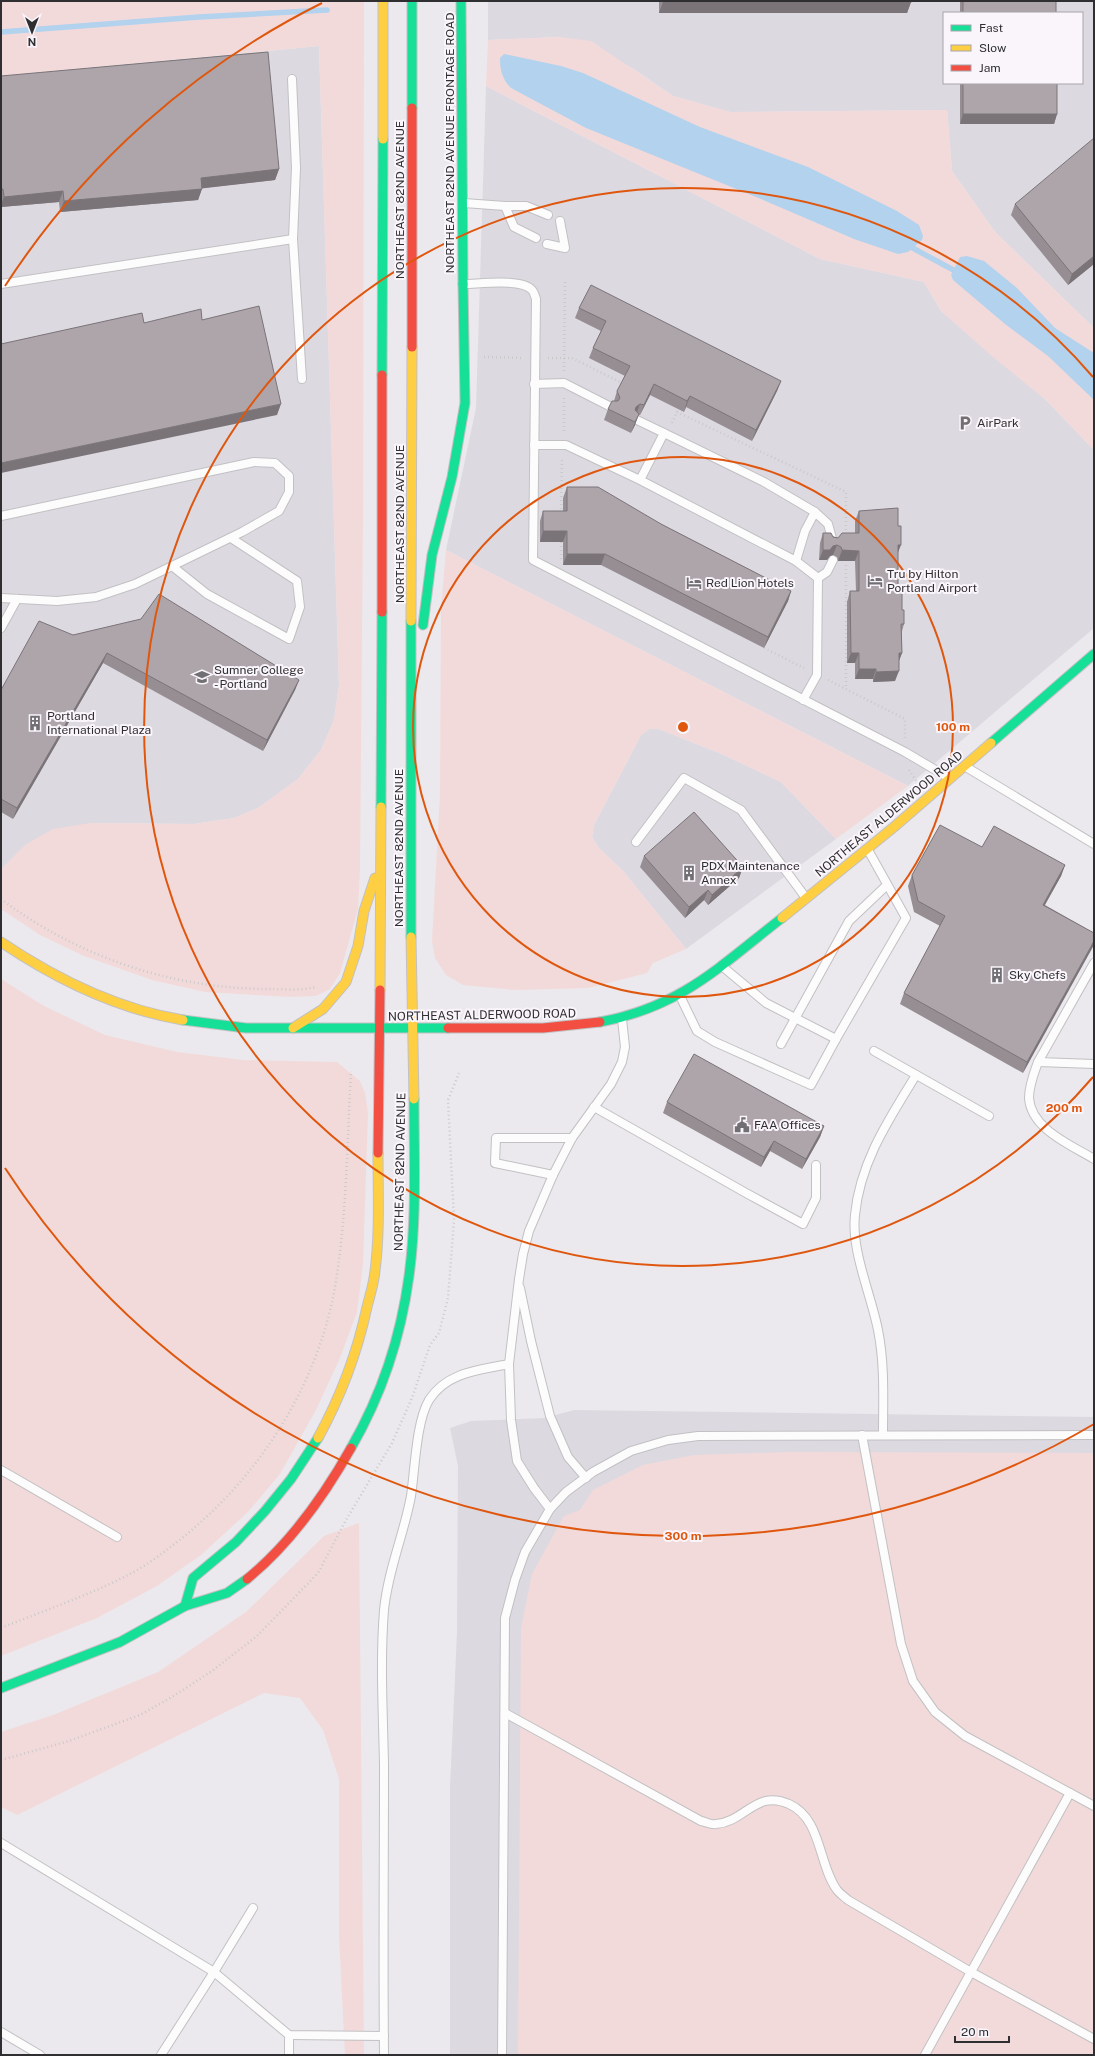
<svg xmlns="http://www.w3.org/2000/svg" width="1095" height="2056" viewBox="0 0 1095 2056" font-family="'Public Sans',sans-serif">
  <rect width="100%" height="100%" fill="#ebe9ed"/>
  <!-- built -->
  <g fill="#ddd9e1" fill-rule="evenodd">
    <path d="M488,1H1094V328L995,232L952,171L947,110L730,112L673,96L632,68L559,37L488,40ZM944,13H1082V83H944Z"/>
    <polygon points="319,46 339,685 334,720 321,750 298,779 258,808 234,818 194,824 91,823 1,869 1,76"/>
    <polygon points="486,86 820,259 924,282 941,311 1046,400 1094,450 1094,628 908,786 446,550 476,408"/>
    <polygon points="649,729 659,729 724,755 781,782 836,839 686,949 624,872 598,847 592,837 594,825 641,735"/>
    <polygon points="574,1410 1094,1417 1094,2055 450,2055 450,1788 457,1632 458,1466 450,1428 471,1421 545,1418"/>
  </g>
  <!-- green -->
  <g fill="#f3dada">
    <polygon points="1,1 364,1 363,518 360,869 358,909 340,973 330,989 316,996 290,997 205,992 152,980 84,956 40,935 1,909 1,869 25,845 53,829 91,823 194,824 234,818 258,808 298,779 321,750 334,720 339,685 319,46 1,76"/>
    <polygon points="559,37 591,41 673,96 730,112 947,110 952,171 995,232 1094,328 1094,450 1046,400 993,357 941,311 924,282 820,259 486,86 488,40"/>
    <polygon points="446,550 908,786 836,839 781,782 724,755 659,729 649,729 641,735 594,825 592,837 598,847 624,872 686,949 653,963 647,973 588,988 514,990 463,985 446,975 435,958 432,941 440,794 441,608"/>
    <polygon points="1,979 44,1006 105,1035 177,1052 243,1060 337,1062 360,1081 365,1093 368,1113 363,1264 357,1312 340,1358 316,1410 280,1474 248,1512 201,1555 157,1586 97,1618 1,1656"/>
    <polygon points="790,1452 1094,1453 1094,2055 518,2055 521,1629 532,1574 564,1516 580,1510 593,1490 643,1465 694,1455"/>
    <polygon points="359,1523 364,2055 345,2055 339,1936 339,1779 323,1730 300,1698 264,1693 17,1815 1,1807 1,1732 53,1715 158,1672 246,1612 324,1536"/>
  </g>
  <!-- water -->
  <g fill="#b2d2ee">
    <path d="M504,54L561,66L583,73L700,127L808,167L897,211L919,225L923,236L922,240L908,252L898,254L854,239L761,199L586,128L511,88C502,79 500,70 500,58Z"/>
    <polygon points="967,256 984,261 1017,288 1055,328 1094,353 1094,400 1048,356 1005,324 953,280 951,275 960,257"/>
  </g>
  <g fill="none" stroke-linecap="round" stroke-linejoin="round">
    <!-- stream -->
    <g stroke="#b2d2ee" stroke-width="5.5">
      <polyline points="1,32 199,17 327,10"/>
      <polyline points="907,245 959,273"/>
    </g>
    <!-- lane casing -->
    <g stroke="#c2c0c3" stroke-width="10">
      <g id="lane">
        <polyline points="292,79 296,168 293,239"/>
        <polyline points="464,203 505,206"/>
        <polyline points="536,238 514,227 505,206 526,206 548,215"/>
        <polyline points="547,244 565,248 560,221"/>
        <polyline points="1,284 293,239 302,379"/>
        <path d="M464,284C479,284 522,278 532,290C534,292 535,296 536,299L533,560L905,752L949,778"/>
        <polyline points="534,384 564,383 611,407"/>
        <polyline points="637,420 664,433"/>
        <polyline points="534,445 566,445 640,480 664,433 764,482 815,512 805,531 796,561 640,480"/>
        <polyline points="815,512 828,524 833,542"/>
        <polyline points="1,516 254,462 275,463 289,476 289,492 279,511 242,532 135,584 96,597 57,601 1,598"/>
        <polyline points="796,561 818,578 817,675 803,700"/>
        <polyline points="172,566 207,594 289,639 300,607 297,581 231,538"/>
        <polyline points="818,578 827,572 833,560"/>
        <polyline points="1,628 17,599"/>
        <polyline points="966,767 1094,844"/>
        <polyline points="636,842 684,778 741,810 806,898"/>
        <polyline points="1094,963 1038,1062 1094,1064"/>
        <polyline points="723,967 766,1003 836,1039 906,918 868,850"/>
        <polyline points="680,996 697,1031 715,1042 811,1085 836,1039"/>
        <polyline points="781,1044 849,921 887,885"/>
        <polyline points="874,1051 989,1116"/>
        <path d="M1038,1062C1034,1073 1029,1085 1029,1098C1031,1129 1071,1145 1094,1159"/>
        <polyline points="594,1107 746,1193 803,1224 816,1198 816,1165"/>
        <polyline points="553,1175 495,1163 496,1138 572,1138"/>
        <polyline points="520,1288 531,1341 550,1416 568,1457 586,1478"/>
        <polyline points="862,1435 901,1644 913,1681 935,1712 965,1736 1094,1806"/>
        <path d="M883,1435C883,1400 885,1365 878,1330C871,1294 851,1251 855,1215C860,1162 889,1119 916,1075"/>
        <polyline points="1,1470 117,1537"/>
        <polyline points="550,1509 534,1488 517,1461 511,1420 509,1364 519,1279 523,1254 529,1231 553,1175 572,1138 611,1084 622,1062 625,1047 622,1019"/>
        <path d="M505,1713L701,1821C706,1822 712,1825 716,1824C745,1822 756,1789 789,1804C822,1819 818,1864 837,1890C840,1894 845,1897 848,1900L971,1972L1094,2039"/>
        <polyline points="1,1843 214,1972 253,1908"/>
        <polyline points="1,2032 40,2055"/>
        <polyline points="161,2055 214,1972 289,2035 384,2036"/>
        <polyline points="289,2055 289,2035"/>
        <path d="M384,2055C383,1958 384,1861 384,1764C383,1713 380,1661 384,1610C388,1570 404,1534 411,1496C415,1469 416,1422 429,1400C447,1372 479,1370 509,1364"/>
        <polyline points="502,2055 505,1618 515,1580 525,1552 550,1509 566,1492 593,1472 631,1451 668,1440 698,1436 1094,1435"/>
        <polyline points="925,2055 1070,1793"/>
      </g>
    </g>
    <!-- fast casing -->
    <g stroke="#c2c0c3" stroke-width="11">
      <g id="fast">
        <polyline points="461,1 463,284"/>
        <polyline points="412,108 412,1"/>
        <polyline points="382,375 383,139"/>
        <polyline points="423,625 432,555 452,477 465,403 463,284"/>
        <polyline points="991,743 1094,654"/>
        <polyline points="381,807 382,612"/>
        <polyline points="411,937 411,621"/>
        <polyline points="183,1020 246,1028 448,1028"/>
        <path d="M600,1022C681,1007 720,966 782,918"/>
        <path d="M351,1448C381,1396 401,1336 409,1276C417,1218 414,1158 414,1099"/>
        <polyline points="185,1606 193,1578 236,1542 265,1511 291,1479 318,1438"/>
        <polyline points="1,1688 120,1642 185,1606 227,1593 247,1579"/>
      </g>
    </g>
    <!-- slow casing -->
    <g stroke="#c2c0c3" stroke-width="11">
      <g id="slow">
        <polyline points="383,139 383,1"/>
        <polyline points="411,621 412,347"/>
        <polyline points="782,918 894,827 991,743"/>
        <polyline points="411,937 414,1099"/>
        <path d="M1,942C56,979 116,1009 183,1020"/>
        <polyline points="380,990 381,807"/>
        <polyline points="293,1028 323,1009 346,982 358,946 364,911 375,878"/>
        <path d="M318,1438C341,1396 357,1354 367,1307C370,1295 374,1283 375,1271C380,1232 378,1192 378,1153"/>
      </g>
    </g>
    <!-- jam casing -->
    <g stroke="#c2c0c3" stroke-width="11">
      <g id="jam">
        <polyline points="412,347 412,108"/>
        <polyline points="382,612 382,375"/>
        <polyline points="448,1028 543,1028 600,1022"/>
        <polyline points="378,1153 380,990"/>
        <path d="M247,1579C290,1544 324,1496 351,1448"/>
      </g>
    </g>
    <!-- path -->
    <g stroke="#cac9ca" stroke-width="2.5" stroke-dasharray="1 3" stroke-linecap="butt">
      <polyline points="484,357 523,358"/>
      <polyline points="548,358 572,358 622,383 620,386"/>
      <polyline points="564,371 565,281"/>
      <polyline points="564,398 564,433"/>
      <polyline points="672,423 677,412 846,492 846,536"/>
      <polyline points="561,513 562,458"/>
      <polyline points="561,542 561,561"/>
      <polyline points="846,565 846,689"/>
      <polyline points="764,648 804,668"/>
      <polyline points="828,680 905,719 905,738"/>
      <polyline points="909,770 917,782"/>
      <path d="M1,899C78,957 173,989 269,989C284,989 301,991 315,987"/>
      <path d="M1,1628C43,1611 87,1596 128,1575C144,1567 159,1556 173,1545C255,1483 317,1389 335,1287C347,1216 347,1142 351,1071"/>
      <polyline points="1,1760 69,1741 140,1715 172,1697 212,1671 257,1636 318,1573 346,1520 392,1443 412,1398 430,1345 439,1333 448,1298 454,1220 448,1100 459,1073"/>
    </g>
    <!-- lane -->
    <use href="#lane" stroke="#fcfcfc" stroke-width="8"/>
    <!-- fast -->
    <use href="#fast" stroke="#16e098" stroke-width="9"/>
    <!-- slow -->
    <use href="#slow" stroke="#ffcf43" stroke-width="9"/>
    <!-- jam -->
    <use href="#jam" stroke="#f24e42" stroke-width="9"/>
  </g>
  <!-- wall -->
  <g fill="#968e93">
    <polygon points="659,1 911,1 911,2 907,13 659,13"/>
    <rect x="960" y="1" width="96" height="12"/>
    <polygon points="1,76 279,169 275,180 202,188 198,200 60,212 59,202 1,207"/>
    <polygon points="960,83 1057,83 1057,114 1054,124 960,124"/>
    <polygon points="1015,204 1094,264 1068,285 1011,215"/>
    <polygon points="579,308 781,381 777,391 752,441 686,407 684,412 650,395 640,415 638,415 635,425 631,433 604,420 608,409 614,401 617,391 625,376 589,358 593,348 601,331 575,318"/>
    <polygon points="567,487 661,524 791,591 788,601 764,648 601,565 563,565 563,542 540,542 540,521 543,511 563,511 563,498"/>
    <polygon points="859,511 898,554 898,592 902,610 904,624 902,631 902,653 899,661 895,681 873,682 873,679 855,679 855,663 847,663 847,602 850,591 856,591 855,561 838,561 837,557 833,555 830,556 827,560 819,560 820,543 823,533 838,538 855,533 855,521"/>
    <polygon points="73,635 299,680 295,690 263,751 103,663 13,819 1,812 1,690"/>
    <polygon points="982,847 1065,865 1061,876 1045,905 1094,933 1023,1073 900,1004 904,993 940,926 914,912 908,886 912,875"/>
    <polygon points="644,856 743,867 739,878 708,905 704,900 685,918 640,867"/>
    <polygon points="667,1102 824,1126 820,1137 802,1169 770,1151 761,1167 663,1113"/>
  </g>
  <!-- shaded-wall -->
  <g fill="#7a7478">
    <polygon points="663,2 911,2 907,13 659,13"/>
    <polygon points="963,114 1057,114 1054,124 960,124"/>
    <polygon points="279,169 275,180 197,189 201,178"/>
    <polygon points="202,189 198,200 60,212 64,201"/>
    <polygon points="63,191 59,202 1,207 1,204 4,197"/>
    <polygon points="1094,256 1094,264 1068,285 1072,274"/>
    <polygon points="781,381 777,391 752,441 756,430"/>
    <polygon points="654,384 650,395 640,415 644,405"/>
    <polygon points="690,396 686,407 684,412 687,401"/>
    <polygon points="281,404 277,415 1,473 1,463"/>
    <polygon points="640,404 636,415 632,417 636,407"/>
    <polygon points="639,414 635,425 631,433 635,422"/>
    <polygon points="543,531 567,531 563,542 540,542"/>
    <polygon points="837,545 833,555 830,556 827,560 819,560 823,550"/>
    <polygon points="898,545 901,545 897,555"/>
    <polygon points="842,550 859,551 855,561 838,561"/>
    <polygon points="567,554 605,554 601,565 563,565"/>
    <polygon points="791,591 788,601 764,648 768,637"/>
    <polygon points="107,653 103,663 13,819 17,808"/>
    <polygon points="851,653 859,653 855,663 847,663"/>
    <polygon points="899,653 902,653 898,663"/>
    <polygon points="859,669 876,669 873,679 855,679"/>
    <polygon points="899,671 895,681 873,682 876,672"/>
    <polygon points="299,680 295,690 263,751 267,740"/>
    <polygon points="1065,865 1061,876 1039,915 1043,905"/>
    <polygon points="743,867 739,878 708,905 712,895"/>
    <polygon points="708,890 704,900 685,918 689,907"/>
    <polygon points="1094,941 1094,945 1023,1073 1027,1062"/>
    <polygon points="824,1126 820,1137 802,1169 806,1159"/>
    <polygon points="774,1141 770,1151 761,1167 764,1157"/>
  </g>
  <!-- building -->
  <g fill="#aea5ab" stroke="#7a7478">
    <rect x="663" y="1" width="248" height="1"/>
    <rect x="963" y="1" width="93" height="12"/>
    <polygon points="268,52 279,169 201,178 202,189 64,201 63,191 4,197 3,189 1,189 1,76"/>
    <rect x="963" y="83" width="94" height="31"/>
    <polygon points="1094,138 1094,256 1072,274 1015,204"/>
    <polygon points="591,285 781,381 756,430 690,396 687,401 654,384 644,405 640,404 636,407 635,410 639,414 635,422 608,409 612,401 618,401 620,398 617,391 630,366 593,348 606,321 579,308"/>
    <polygon points="259,306 281,404 1,463 1,344 142,313 144,323 201,309 202,320"/>
    <polygon points="567,487 598,487 661,524 791,591 768,637 605,554 567,554 567,531 543,531 543,511 567,511"/>
    <polygon points="898,508 898,526 901,526 901,545 898,545 898,592 902,592 902,610 904,610 904,624 901,624 902,653 899,653 899,671 876,672 876,669 859,669 859,653 851,653 850,591 859,591 859,551 842,550 841,547 837,545 833,546 830,550 823,550 823,533 831,533 833,537 838,538 842,533 859,533 859,511"/>
    <polygon points="159,594 299,680 267,740 107,653 17,808 1,799 1,690 39,621 73,635 141,619"/>
    <polygon points="694,812 743,867 712,895 708,890 689,907 644,856"/>
    <polygon points="940,825 982,847 994,826 1065,865 1043,905 1094,933 1094,941 1027,1062 904,993 945,916 918,901 912,875"/>
    <polygon points="694,1054 824,1126 806,1159 774,1141 764,1157 667,1102"/>
  </g>
  <!-- distance rings -->
  <g fill="none" stroke="#df570e" stroke-width="2">
    <circle cx="683" cy="727" r="270"/>
    <path d="M1093 1077A539 539 0 1 1 1093 377"/>
    <path d="M1094 1424A809 809 0 0 1 5 1168M5 286A809 809 0 0 1 322 3"/>
  </g>
  <!-- icons -->
  <defs>
    <g id="parking-bare" transform="scale(1.2)"><path d="M-3.5-5.5H1a3.5 3.5 0 0 1 0 7H-1V5.5H-3.5ZM-1-3.4V-.6H.8a1.4 1.4 0 0 0 0-2.8Z" fill="#716f72" stroke="#f9f5fb" stroke-width="2.5" paint-order="stroke"/></g>
    <g id="hotel-bare" transform="scale(1.2)"><path d="M-6-4.5h1.5V1H6V5H4.5V3h-9V5H-6ZM-4 0a1.8 1.8 0 1 1 3.6 0ZM.5 0V-2.5h3Q6-2.5 6 0Z" fill="#716f72" stroke="#f9f5fb" stroke-width="2.5" paint-order="stroke"/></g>
    <g id="university-bare" transform="scale(1.2)"><path d="M0-5L7-2L0 1L-7-2ZM-4 1L0 2.5L4 1V4Q0 6-4 4Z" fill="#716f72" stroke="#f9f5fb" stroke-width="2.5" paint-order="stroke"/></g>
    <g id="building-bare" transform="scale(1.2)"><path d="M-4-6H4V6H1V3H-1V6H-4ZM-2.5-4.3h1.7v1.8h-1.7ZM.8-4.3h1.7v1.8H.8ZM-2.5-1h1.7V.8h-1.7ZM.8-1h1.7V.8H.8Z" fill="#716f72" stroke="#f9f5fb" stroke-width="2.5" paint-order="stroke"/></g>
    <g id="civic-bare" transform="scale(1.2)"><path d="M-.6-6.5H3V-4.5H.6V-3L4-1V1h2V6H-6V1h2V-1L-.6-3ZM-1.2 2.5V6h2.4V2.5Z" fill="#716f72" stroke="#f9f5fb" stroke-width="2.5" paint-order="stroke"/></g>
  </defs>
  <g fill-rule="evenodd">
    <use href="#parking-bare" x="965" y="423"/>
    <use href="#hotel-bare" x="875" y="581"/>
    <use href="#hotel-bare" x="694" y="583"/>
    <use href="#university-bare" x="202" y="677"/>
    <use href="#building-bare" x="35" y="723"/>
    <use href="#building-bare" x="689" y="873"/>
    <use href="#building-bare" x="997" y="975"/>
    <use href="#civic-bare" x="742" y="1125"/>
  </g>
  <g text-anchor="middle" stroke-width="4" stroke-linejoin="round" paint-order="stroke">
    <!-- street labels -->
    <g font-size="12" fill="#2f2e30" stroke="#f9f5fb">
      <text transform="translate(450 143) rotate(-90)" y="4">NORTHEAST 82ND AVENUE FRONTAGE ROAD</text>
      <text transform="translate(400 200) rotate(-90)" y="4">NORTHEAST 82ND AVENUE</text>
      <text transform="translate(400 524) rotate(-90)" y="4">NORTHEAST 82ND AVENUE</text>
      <text transform="translate(889 814) rotate(-40)" y="4">NORTHEAST ALDERWOOD ROAD</text>
      <text transform="translate(399 848) rotate(-90)" y="4">NORTHEAST 82ND AVENUE</text>
      <text transform="translate(482 1015) rotate(-1)" y="4">NORTHEAST ALDERWOOD ROAD</text>
      <text transform="translate(400 1172) rotate(-89)" y="4">NORTHEAST 82ND AVENUE</text>
    </g>
    <!-- poi labels -->
    <g font-size="12" fill="#2f2e30" stroke="#f9f5fb" text-anchor="start">
      <text x="977" y="427">AirPark</text>
      <text x="887" y="578">Tru by Hilton<tspan x="887" dy="14">Portland Airport</tspan></text>
      <text x="706" y="587">Red Lion Hotels</text>
      <text x="214" y="674">Sumner College<tspan x="214" dy="14">- Portland</tspan></text>
      <text x="47" y="720">Portland<tspan x="47" dy="14">International Plaza</tspan></text>
      <text x="701" y="870">PDX Maintenance<tspan x="701" dy="14">Annex</tspan></text>
      <text x="1009" y="979">Sky Chefs</text>
      <text x="754" y="1129">FAA Offices</text>
    </g>
  </g>
  <circle cx="683" cy="727" r="6" fill="#df570e" stroke="#f9f5fb" stroke-width="2"/>
  <g font-size="12" text-anchor="middle" font-weight="bold" fill="#df570e" stroke="#f9f5fb" stroke-width="4" stroke-linejoin="round" paint-order="stroke">
    <text x="953" y="731">100 m</text>
    <text x="1064" y="1112">200 m</text>
    <text x="683" y="1540">300 m</text>
  </g>
  <!-- border -->
  <rect width="1095" height="2056" fill="none" stroke="#2f2e30" stroke-width="4"/>
  <!-- legend -->
  <rect x="943" y="12" width="140" height="72" fill="#f9f5fb" stroke="#a8a5aa"/>
  <rect x="951" y="25" width="20" height="6" fill="#16e098" stroke="#a8a5aa"/>
  <text x="979" y="32" font-size="12" fill="#2f2e30">Fast</text>
  <rect x="951" y="45" width="20" height="6" fill="#ffcf43" stroke="#a8a5aa"/>
  <text x="979" y="52" font-size="12" fill="#2f2e30">Slow</text>
  <rect x="951" y="65" width="20" height="6" fill="#f24e42" stroke="#a8a5aa"/>
  <text x="979" y="72" font-size="12" fill="#2f2e30">Jam</text>
  <!-- north arrow -->
  <g transform="translate(32 32) rotate(180)" stroke="#f9f5fb" stroke-width="3" paint-order="stroke">
  <path d="M0-3L7 15L0 10L-7 15Z" fill="#2f2e30"/>
  <text y="-6" font-size="11" font-weight="bold" text-anchor="middle" fill="#2f2e30">N</text>
  </g>
  <!-- scale -->
  <path d="M955 2036v6h54v-6" fill="none" stroke="#2f2e30" stroke-width="2"/>
  <text x="961" y="2036" font-size="12" fill="#2f2e30" stroke="#f9f5fb" stroke-width="3" paint-order="stroke">20 m</text>
</svg>
